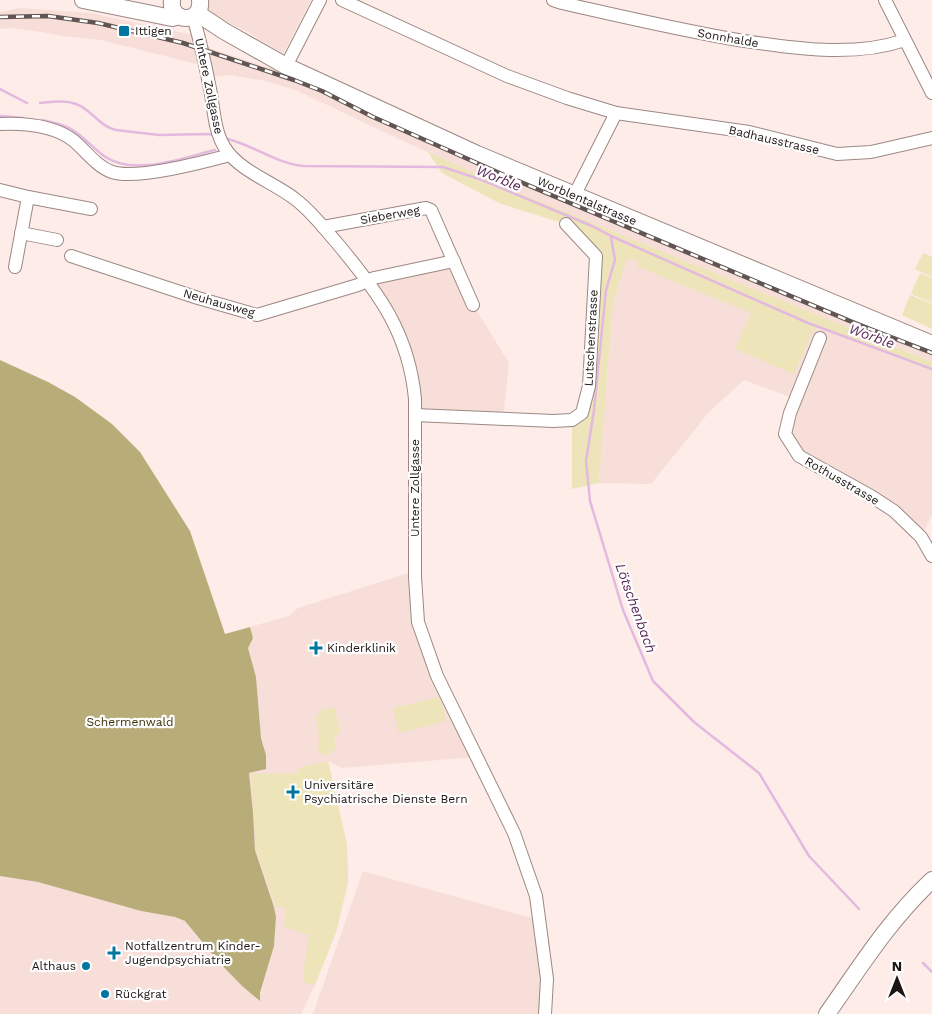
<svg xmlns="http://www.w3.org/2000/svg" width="932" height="1014" viewBox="0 0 932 1014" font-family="'Work Sans',sans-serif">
  <rect width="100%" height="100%" fill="#feece8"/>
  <!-- built -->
  <g fill="#f7ded8">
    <polygon points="207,0 311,0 283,54 248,32 215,16 209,11"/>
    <polygon points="19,8 91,13 193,35 212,49 294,76 932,349 932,362 527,196 401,140 296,90 265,81 231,75 208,77 205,66 101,40 63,36 48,33 13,28 0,29 0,12"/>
    <polygon points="627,259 639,260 932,371 932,515 921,537 894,511 812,465 785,434 795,399 744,380 709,412 651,484 599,483 613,303"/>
    <polygon points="454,261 473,305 509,363 503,419 415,415 415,399 374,278"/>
    <polygon points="415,571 418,622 476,757 342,768 328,761 347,845 348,883 336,932 315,985 301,1014 0,1014 0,876 38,882 141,911 175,917 185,921 204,946 242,986 259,1000 274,946 276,917 274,907 255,850 253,812 249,773 266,768 264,746 261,738 256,677 248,648 253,638 250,627 289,616 298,608"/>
    <polygon points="363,871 539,920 545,1014 313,1014"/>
  </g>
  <!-- green -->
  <g fill="#ede4b9">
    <polygon points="428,152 527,196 932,362 932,371 819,327 813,330 794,374 735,349 751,313 636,266 639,260 627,259 613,303 599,483 572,489 572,420 582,413 596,256 566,224 501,204 442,173"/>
    <polygon points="923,253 932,257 932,277 915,269"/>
    <polygon points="920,273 932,278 932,303 911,294"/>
    <polygon points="910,295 932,304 932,329 902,315"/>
    <polygon points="440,697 446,721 399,733 393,708"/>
    <polygon points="335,708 340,732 334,738 336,749 325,756 317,749 319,739 316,716 324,709"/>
    <polygon points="328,761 347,845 348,883 336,932 315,985 304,982 303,974 309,935 284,927 286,908 276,907 256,850 251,774 298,773 298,768"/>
  </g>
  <!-- forest -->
  <polygon fill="#b8ad79" points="0,360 48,382 75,397 112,424 140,452 190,531 225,634 250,627 253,638 248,648 256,677 261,738 266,755 266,769 249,773 253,812 255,850 274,907 276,917 274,946 260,993 260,1001 242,986 216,959 185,921 175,917 141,911 38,882 0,876"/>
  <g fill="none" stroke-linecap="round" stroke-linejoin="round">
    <!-- stream -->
    <g stroke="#e3b9e0" stroke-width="2.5">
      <polyline points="0,89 27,103"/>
      <path d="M40,103C52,102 65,100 76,104C91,109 100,127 116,130L159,135L208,134L214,135"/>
      <polyline points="0,116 23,118"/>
      <path d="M42,120C53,123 65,124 74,131C85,138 93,148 104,156C134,177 182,158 215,150"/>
      <path d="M224,138C252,144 275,163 303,166L443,167L482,180L592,226L611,236L808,323L932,369"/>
      <polyline points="611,237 615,260 606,290 594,410 586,461 590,501 623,610 653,681 694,722 759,773 809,856 859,909"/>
      <polyline points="923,963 932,972"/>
    </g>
    <!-- minor casing -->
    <g stroke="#9c8883" stroke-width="14">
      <g id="minor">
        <polyline points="342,0 507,76 567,98 616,113"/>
        <path d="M553,0L562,3C620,16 679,30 738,40C791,48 853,58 905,40"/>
        <polyline points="885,0 932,93"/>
        <path d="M193,17C201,42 206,68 211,94C214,112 215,133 225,148C239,171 275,183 295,199C311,211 324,228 337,243C378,292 409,333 415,399V577L418,622L437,676L514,833L536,896L547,979L545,1014"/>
        <polyline points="286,66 320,0"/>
        <path d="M0,124C24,123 54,125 74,141C86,151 97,167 112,172C137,180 204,162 230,155"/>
        <polyline points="0,190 28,197 15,267"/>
        <polyline points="574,196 616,113 749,132 837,154 871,152 932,138"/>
        <polyline points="28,197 91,209"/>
        <polyline points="323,227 426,208 431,210 473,305"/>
        <polyline points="21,233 57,240"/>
        <polyline points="71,256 198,298 257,315 358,285 374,278 454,261"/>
        <polyline points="820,338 790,413 785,434 799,456 871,496 894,511 921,537 932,556"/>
        <polyline points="415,415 553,421 572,420 582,413 589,386 596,256 566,224"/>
      </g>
    </g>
    <!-- major casing -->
    <g stroke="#9c8883" stroke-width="18">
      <g id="major">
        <polyline points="83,0 172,18 179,16"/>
        <path d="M172,0C169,24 203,24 200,0"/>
        <polyline points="197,13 224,31 286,66 477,154 932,344"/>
        <path d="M827,1014C860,967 890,919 932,880"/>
      </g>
    </g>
    <!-- minor -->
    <use href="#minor" stroke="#fff" stroke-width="12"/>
    <!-- major -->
    <use href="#major" stroke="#fff" stroke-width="16"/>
    <!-- rail casing -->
    <g stroke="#605552" stroke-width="4.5">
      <polyline id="rail" points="0,17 48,16 98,23 183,43 294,80 322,91 373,117 504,175 852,322 932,353"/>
    </g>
    <!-- rail -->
    <use href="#rail" stroke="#fefefe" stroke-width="2.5" stroke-dasharray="8" stroke-linecap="butt"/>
  </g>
  <!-- markers -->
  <g fill="#0176a0" stroke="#fefefe" stroke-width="2">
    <rect x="118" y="25" width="12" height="12" rx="2.5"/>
    <path d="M313.5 640.5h5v5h5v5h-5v5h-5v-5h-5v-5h5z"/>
    <path d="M290.5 784.5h5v5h5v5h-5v5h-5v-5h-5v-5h5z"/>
    <path d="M111.5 945.5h5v5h5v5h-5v5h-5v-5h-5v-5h5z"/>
    <circle cx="86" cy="966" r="5"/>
    <circle cx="105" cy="994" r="5"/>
  </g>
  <g text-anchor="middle" stroke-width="4.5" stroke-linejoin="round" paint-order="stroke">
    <!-- poi labels -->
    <g font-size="12" fill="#1d1513" stroke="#fefefe" text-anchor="start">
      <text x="135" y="35">Ittigen</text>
      <text x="327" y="652">Kinderklinik</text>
      <text x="304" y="789">Universitäre<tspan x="304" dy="14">Psychiatrische Dienste Bern</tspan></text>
      <text x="125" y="950">Notfallzentrum Kinder-<tspan x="125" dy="14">Jugendpsychiatrie</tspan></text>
      <text x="76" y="970" text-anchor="end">Althaus</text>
      <text x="115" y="998">Rückgrat</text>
    </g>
    <!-- street labels -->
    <g font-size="12" fill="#1d1513" stroke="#fefefe">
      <text transform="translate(728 38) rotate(10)" y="4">Sonnhalde</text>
      <text transform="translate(209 86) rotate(78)" y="4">Untere Zollgasse</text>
      <text transform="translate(774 140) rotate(13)" y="4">Badhausstrasse</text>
      <text transform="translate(587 201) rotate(23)" y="4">Worblentalstrasse</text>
      <text transform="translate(390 215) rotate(-10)" y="4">Sieberweg</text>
      <text transform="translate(219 303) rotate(16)" y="4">Neuhausweg</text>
      <text transform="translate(591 338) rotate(-87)" y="4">Lutschenstrasse</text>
      <text transform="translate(842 481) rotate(30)" y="4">Rothusstrasse</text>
      <text transform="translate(415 488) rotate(-90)" y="4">Untere Zollgasse</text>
    </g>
    <!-- park labels -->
    <g font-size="12" fill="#3c3307" stroke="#fefefe">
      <text x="130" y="726">Schermenwald</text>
    </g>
    <!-- water labels -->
    <g font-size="14" font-style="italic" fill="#5a2858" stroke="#fefefe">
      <text transform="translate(499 178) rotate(22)" y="5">Worble</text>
      <text transform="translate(872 336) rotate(20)" y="5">Worble</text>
      <text transform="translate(636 608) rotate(70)" y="5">Lötschenbach</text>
    </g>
  </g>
  <!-- north arrow -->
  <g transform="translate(897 979)" stroke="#fefefe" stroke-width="4" paint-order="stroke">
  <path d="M0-4L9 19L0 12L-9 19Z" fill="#1d1513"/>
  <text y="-8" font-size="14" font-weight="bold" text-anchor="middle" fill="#1d1513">N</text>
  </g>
</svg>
